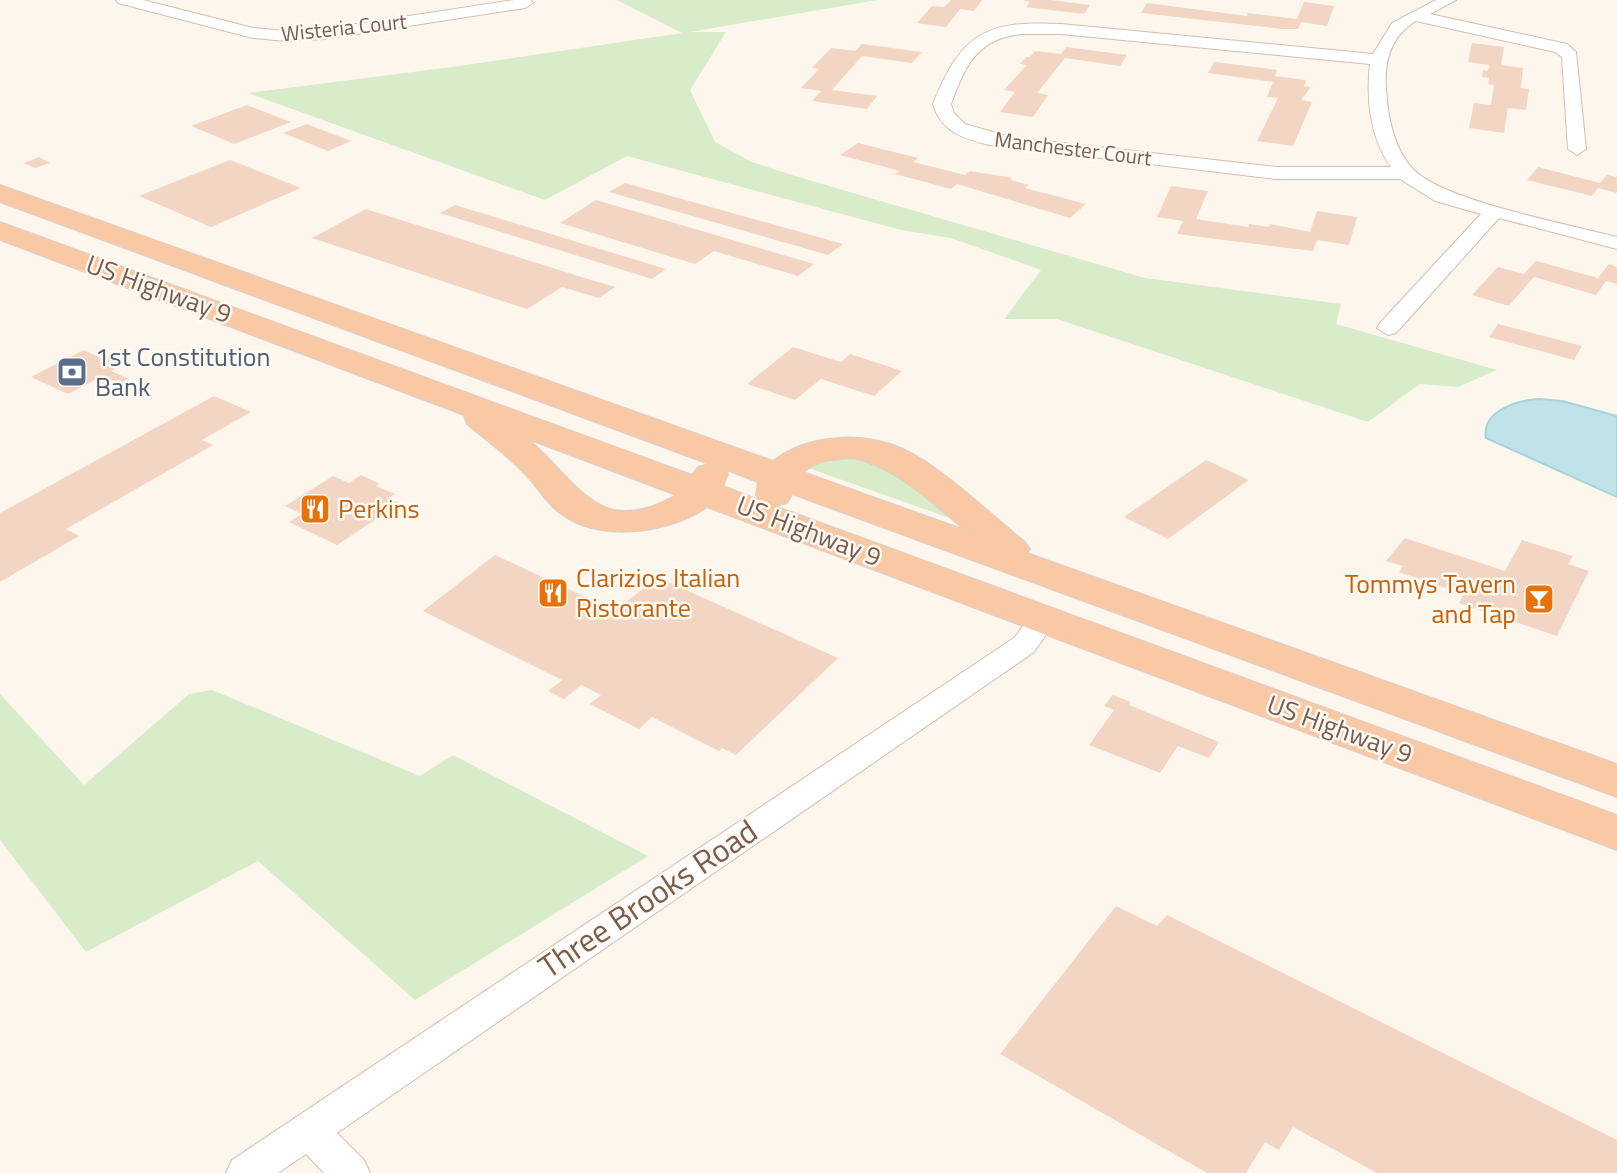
<svg xmlns="http://www.w3.org/2000/svg" width="1617" height="1173" viewBox="0 0 1617 1173" font-family="'Titillium Web',sans-serif">
  <rect width="100%" height="100%" fill="#fdf6ec"/>
  <!-- green -->
  <g fill="#d8ecc9">
    <polygon points="617,0 877,0 690,32 726,32 690,90 715,142 752,162 795,176 1145,278 1341,304 1336,324 1497,370 1458,387 1420,384 1368,422 1057,319 1004,319 1041,270 951,238 901,230 627,156 545,200 248,93 452,67 682,33"/>
    <polygon points="858,457 906,476 950,518 805,467 820,460"/>
    <polygon points="212,690 420,776 453,755 648,856 415,1000 258,861 86,952 0,840 0,694 84,785 189,694"/>
  </g>
  <!-- water -->
  <path fill="#bfe3e8" stroke="#a5d3da" stroke-width="2" d="M1539,399L1562,401L1617,416V497L1486,438C1481,411 1518,400 1539,399Z"/>
  <!-- building -->
  <g fill="#f3d5c3">
    <polygon points="951,0 982,0 974,11 960,9 946,27 917,23 932,6 944,7"/>
    <polygon points="1023,0 1051,0 1090,5 1084,14 1026,7 1030,2"/>
    <polygon points="1304,2 1334,6 1327,26 1301,22 1298,29 1282,29 1141,13 1147,3 1247,16 1248,13 1297,19"/>
    <polygon points="1472,43 1504,47 1501,65 1523,68 1521,88 1529,89 1526,110 1508,108 1504,133 1469,128 1474,103 1491,105 1494,85 1488,84 1489,78 1482,77 1483,70 1488,71 1489,65 1468,62"/>
    <polygon points="862,44 922,52 912,63 862,56 832,90 877,96 867,109 812,101 821,91 801,88 819,69 812,68 831,48 855,51"/>
    <polygon points="1066,47 1127,55 1120,66 1065,58 1037,93 1048,95 1033,117 1000,112 1015,92 1004,90 1027,65 1020,64 1026,57 1030,57 1035,51 1061,54"/>
    <polygon points="1214,62 1277,70 1275,76 1306,80 1304,86 1311,87 1301,100 1312,102 1293,146 1257,141 1278,98 1267,97 1273,82 1208,73"/>
    <polygon points="247,105 291,122 234,144 191,126"/>
    <polygon points="307,124 351,141 328,151 283,133"/>
    <polygon points="858,143 918,158 913,162 965,175 970,171 1013,178 1010,180 1029,185 1025,188 1086,204 1070,218 957,184 951,189 895,174 900,171 840,155"/>
    <polygon points="39,157 50,163 35,168 24,163"/>
    <polygon points="230,160 301,188 211,227 139,196"/>
    <polygon points="1538,167 1600,183 1607,175 1617,177 1617,193 1598,188 1592,196 1527,180"/>
    <polygon points="625,183 843,244 828,255 609,192"/>
    <polygon points="1171,186 1208,191 1196,219 1248,227 1249,224 1269,227 1270,224 1310,232 1317,211 1357,217 1349,245 1317,240 1313,251 1177,234 1183,221 1157,217"/>
    <polygon points="596,200 814,264 798,276 714,251 695,264 560,223"/>
    <polygon points="455,205 666,269 652,279 440,213"/>
    <polygon points="366,209 578,276 615,287 599,298 562,287 527,309 312,238"/>
    <polygon points="1536,261 1598,278 1609,264 1617,267 1617,284 1606,281 1596,295 1534,277 1509,306 1472,295 1498,267 1524,274"/>
    <polygon points="1498,324 1582,346 1574,360 1489,337"/>
    <polygon points="793,347 841,362 850,354 902,371 874,396 821,379 795,400 747,384"/>
    <polygon points="84,350 101,358 106,355 115,359 109,362 120,366 111,371 129,379 112,388 95,380 68,394 31,377"/>
    <polygon points="214,396 251,412 202,440 213,445 66,529 79,536 0,582 0,513"/>
    <polygon points="1206,460 1249,480 1168,539 1124,517"/>
    <polygon points="361,475 380,484 376,486 395,494 388,498 400,503 337,545 289,522 302,514 285,506 333,476 349,483"/>
    <polygon points="1405,538 1505,571 1522,540 1573,556 1568,564 1589,571 1557,636 1459,603 1464,594 1399,572 1403,566 1386,561"/>
    <polygon points="495,555 615,611 657,577 838,658 736,755 722,748 719,751 652,717 639,729 590,704 601,695 581,685 564,699 548,691 562,680 423,611"/>
    <polygon points="1113,695 1131,702 1129,705 1219,742 1209,758 1178,746 1160,773 1089,745 1114,710 1104,706"/>
    <polygon points="1116,906 1157,926 1167,915 1617,1140 1617,1173 1377,1173 1293,1127 1279,1150 1265,1142 1246,1173 1207,1173 1000,1054"/>
  </g>
  <g fill="none" stroke-linecap="round" stroke-linejoin="round">
    <!-- minor casing -->
    <g stroke="#d1beb0" stroke-width="2">
      <g id="minor">
        <polygon points="116,0 143,0 253,28 286,31 324,29 514,0 531,0 533,3 525,8 324,39 286,41 253,38 118,3"/>
        <path d="M1436,0H1456L1430,14L1567,44L1576,52L1586,149L1577,155L1568,149L1562,57L1555,52L1416,21C1391,36 1384,61 1386,89C1388,116 1393,147 1412,168C1439,200 1571,225 1617,237V249L1499,218L1396,333L1388,335L1377,328L1380,323L1481,214L1435,201L1400,179H1276L990,145C964,139 941,132 933,104C961,34 985,20 1061,24L1373,54L1392,23ZM1022,34H1061L1370,64C1366,99 1370,138 1391,167H1276L1010,137L965,124L954,113L951,104C966,64 977,39 1022,34Z"/>
        <polygon points="1043,610 1053,613 1057,619 1034,652 337,1133 364,1160 370,1173 324,1173 306,1154 278,1173 226,1173 232,1160 1014,638 1033,613"/>
      </g>
    </g>
    <!-- trunk casing -->
    <g stroke="#dad1cd" stroke-width="2">
      <path id="trunk" d="M0,185L773,461C807,434 863,431 903,449C945,469 987,512 1024,541L1030,549L1027,553L1617,764V797L792,494L787,503L775,506L1617,815V850L707,507C671,533 602,542 564,516C547,505 538,487 524,473C507,455 486,440 467,424L464,415L0,240V222L692,475L698,467L709,464L0,202ZM528,439L676,495C598,540 578,481 528,439ZM853,458C898,468 930,502 965,530L803,472C818,460 835,459 853,458ZM724,469L758,482L756,495L759,500L723,486L728,474Z"/>
    </g>
    <!-- minor -->
    <use href="#minor" fill="#fff" fill-rule="evenodd"/>
    <!-- trunk -->
    <use href="#trunk" fill="#f9c8a4" fill-rule="evenodd"/>
  </g>
  <!-- icons -->
  <defs>
    <g id="bank-square" transform="scale(1.575)"><rect x="-9" y="-9" width="18" height="18" rx="4" fill="#5c6f8a" stroke="#fffaf3"/><path d="M-6-4H6V4H-6ZM0-2.3a2.3 2.3 0 1 0 0 4.6a2.3 2.3 0 1 0 0-4.6Z" fill="#fff"/></g>
    <g id="restaurant-square" transform="scale(1.575)"><rect x="-9" y="-9" width="18" height="18" rx="4" fill="#e8710a" stroke="#fffaf3"/><path d="M-5-6h1v4h1v-4h1v4h1v-4h1v5L-1.5 .5V6h-2V.5L-5-1ZM5-6V6H3V1.5H1.5Q1.5-4 5-6Z" fill="#fff"/></g>
    <g id="bar-square" transform="scale(1.575)"><rect x="-9" y="-9" width="18" height="18" rx="4" fill="#e8710a" stroke="#fffaf3"/><path d="M-6-5H6L.8 .8V4.5H3.5V6h-7V4.5H-.8V.8Z" fill="#fff"/></g>
  </defs>
  <g fill-rule="evenodd">
    <use href="#bank-square" x="72" y="372"/>
    <use href="#restaurant-square" x="315" y="509"/>
    <use href="#restaurant-square" x="553" y="593"/>
    <use href="#bar-square" x="1539" y="599"/>
  </g>
  <g text-anchor="middle" stroke-width="5" stroke-linejoin="round" paint-order="stroke">
    <!-- far-street labels -->
    <g font-size="21" fill="#7a5c4d" stroke="#fffaf3">
      <text transform="translate(344 28) rotate(-6)" y="7">Wisteria Court</text>
      <text transform="translate(1073 149) rotate(7)" y="7">Manchester Court</text>
    </g>
    <!-- street labels -->
    <g font-size="26" fill="#7a5c4d" stroke="#fffaf3">
      <text transform="translate(159 289) rotate(20)" y="9">US Highway 9</text>
      <text transform="translate(809 531) rotate(21)" y="9">US Highway 9</text>
      <text transform="translate(1340 729) rotate(20)" y="9">US Highway 9</text>
    </g>
    <!-- service labels -->
    <g font-size="26" fill="#4e5e75" stroke="#fffaf3" text-anchor="start">
      <text x="95" y="366">1st Constitution<tspan x="95" dy="30">Bank</tspan></text>
    </g>
    <!-- food labels -->
    <g font-size="26" fill="#c56008" stroke="#fffaf3" text-anchor="start">
      <text x="338" y="518">Perkins</text>
      <text x="576" y="587">Clarizios Italian<tspan x="576" dy="30">Ristorante</tspan></text>
      <text x="1516" y="593" text-anchor="end">Tommys Tavern<tspan x="1516" dy="30">and Tap</tspan></text>
    </g>
    <!-- near-street labels -->
    <g font-size="32" fill="#7a5c4d" stroke="#fffaf3">
      <text transform="translate(648 899) rotate(-34)" y="11">Three Brooks Road</text>
    </g>
  </g>
</svg>
